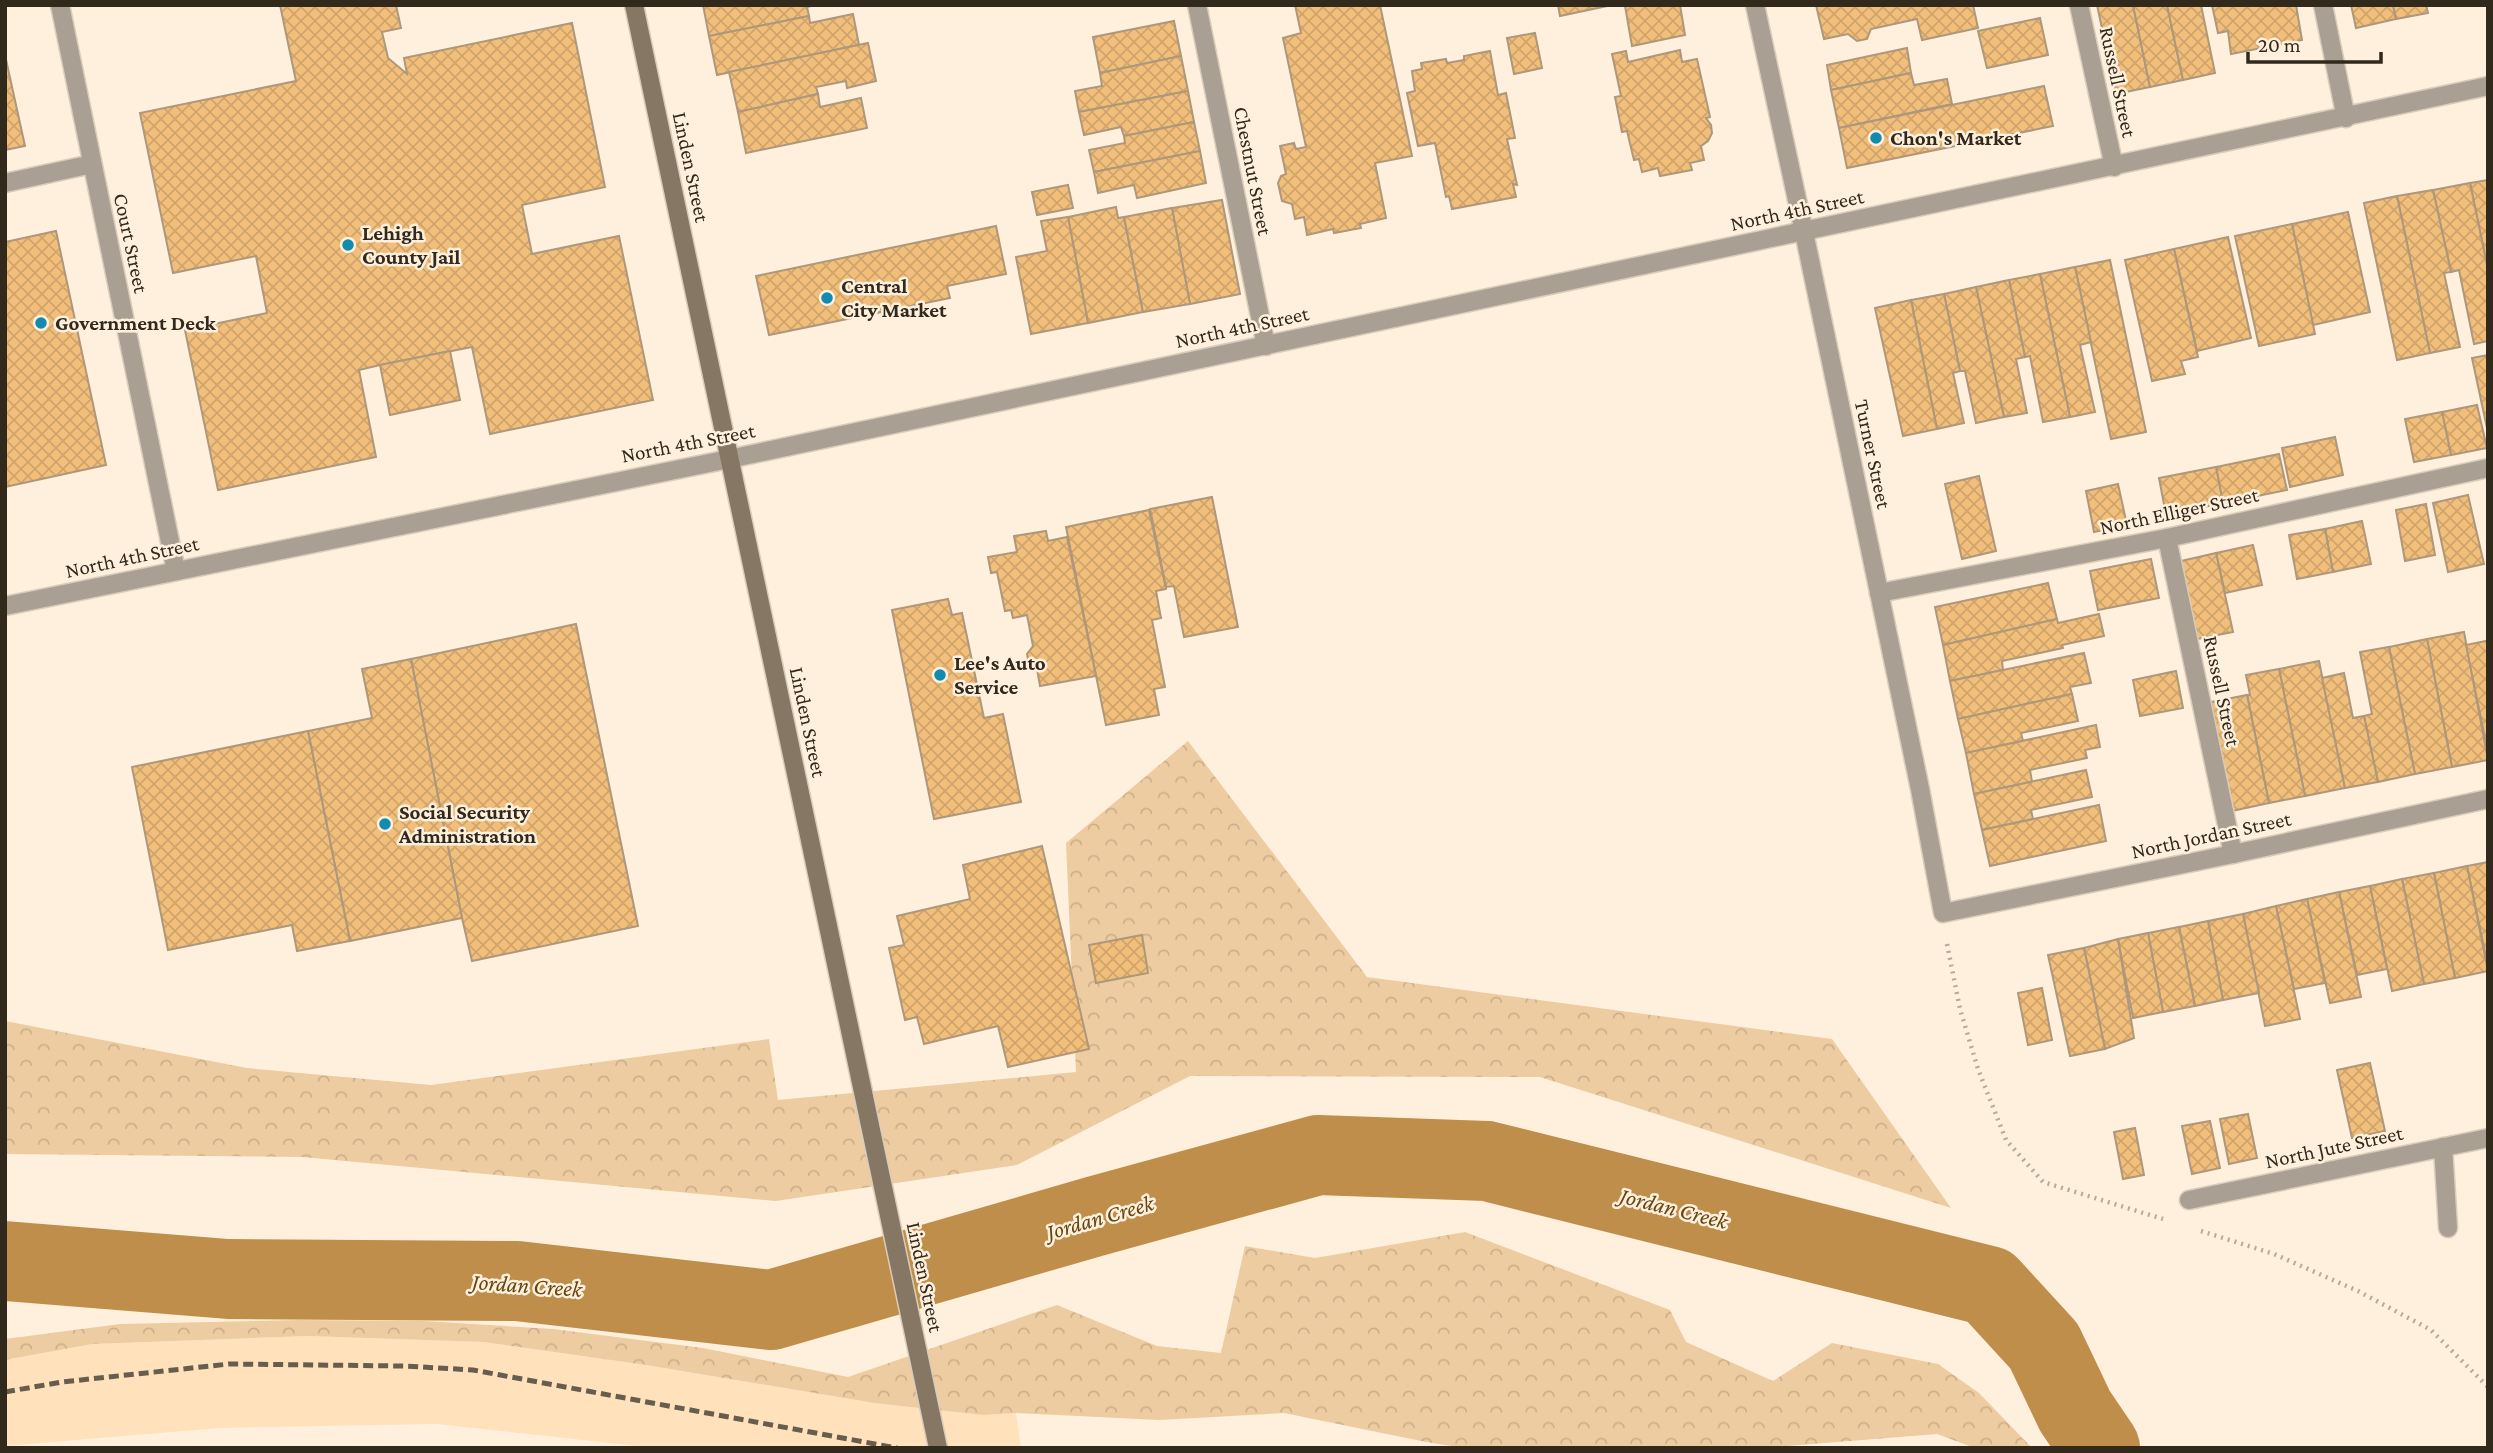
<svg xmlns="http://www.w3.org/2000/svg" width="2493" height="1453" viewBox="0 0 2493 1453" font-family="'Crimson Pro',serif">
  <defs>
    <pattern id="forest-crowns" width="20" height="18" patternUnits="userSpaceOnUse" patternTransform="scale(1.75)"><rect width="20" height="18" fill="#eecca1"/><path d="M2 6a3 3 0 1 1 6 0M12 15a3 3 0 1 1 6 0" fill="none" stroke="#cdaf8a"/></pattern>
    <pattern id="building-cross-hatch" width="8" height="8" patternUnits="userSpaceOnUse" patternTransform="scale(1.75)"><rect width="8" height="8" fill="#f2bf7b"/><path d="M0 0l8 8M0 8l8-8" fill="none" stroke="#d0a46a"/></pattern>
  </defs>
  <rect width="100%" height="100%" fill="#fef0dd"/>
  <!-- built -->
  <polygon fill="#ffe2bc" points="308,1336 483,1342 646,1365 874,1403 983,1415 1016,1413 1021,1448 655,1448 437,1424 220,1428 5,1446 5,1360 92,1344"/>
  <!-- forest -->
  <g fill="url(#forest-crowns)">
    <polygon points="1188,741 1367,977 1832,1039 1951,1208 1540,1077 1190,1076 1017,1165 776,1201 302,1157 5,1154 5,1021 247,1068 431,1085 769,1039 778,1100 1076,1072 1066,843"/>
    <polygon points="1465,1232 1670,1310 1686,1342 1773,1381 1832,1343 1938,1364 1979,1393 2032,1448 1975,1448 1937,1434 1762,1448 1465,1448 1426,1442 1284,1413 1159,1420 1016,1413 983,1415 874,1403 646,1365 483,1342 308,1336 92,1344 5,1360 5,1339 120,1324 298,1320 424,1321 553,1329 703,1348 848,1377 1057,1305 1157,1346 1221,1353 1245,1246 1315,1258"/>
  </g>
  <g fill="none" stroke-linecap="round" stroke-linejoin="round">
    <!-- river -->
    <polyline stroke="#be8e4a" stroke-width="80" points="5,1261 228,1279 517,1281 771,1310 1096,1216 1318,1155 1487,1161 1989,1286 2044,1346 2075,1411 2100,1448"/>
  </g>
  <!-- building -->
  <g fill="url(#building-cross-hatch)" stroke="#ae977a" stroke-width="2">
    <polygon points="280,5 396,5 401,28 382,32 388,58 407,74 404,58 572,23 605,187 522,205 532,254 619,236 653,400 490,434 472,347 380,365 359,370 376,457 218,490 185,330 267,313 256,256 173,273 140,113 296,81"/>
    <polygon points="703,5 815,5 807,7 809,16 709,36"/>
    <polygon points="1295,5 1380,5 1412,156 1375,163 1386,218 1360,224 1361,228 1334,233 1333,229 1307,235 1304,217 1295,219 1292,204 1282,201 1278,183 1281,176 1286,174 1280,146 1294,143 1296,149 1306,147 1283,38 1301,33"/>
    <polygon points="1558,5 1612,5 1560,16"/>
    <polygon points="1680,5 1685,35 1632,46 1625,6"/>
    <polygon points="1816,5 1973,5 1978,28 1922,40 1917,19 1871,29 1867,39 1857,41 1848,34 1824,39"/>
    <polygon points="2097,5 2133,5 2150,87 2116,94"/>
    <polygon points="2133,5 2167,5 2183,80 2150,87"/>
    <polygon points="2167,5 2201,5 2215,73 2183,80"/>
    <polygon points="2212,5 2296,5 2302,40 2231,54 2228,31 2218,33"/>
    <polygon points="2351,5 2393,5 2396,19 2356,28"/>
    <polygon points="2393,5 2426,5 2428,13 2396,19"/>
    <polygon points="853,14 859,45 717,75 709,36 809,16 810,23"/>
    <polygon points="2040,18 2048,55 1987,68 1978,31"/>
    <polygon points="1174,21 1181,56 1100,73 1093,37"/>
    <polygon points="1535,33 1542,68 1514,74 1507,38"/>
    <polygon points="868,43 876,81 847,88 846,81 816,87 818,94 738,112 729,72"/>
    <polygon points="1907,48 1911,73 1831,90 1827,65"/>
    <polygon points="1680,50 1682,62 1697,59 1710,117 1706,118 1711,125 1712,133 1708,141 1701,146 1704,160 1690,163 1692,170 1660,176 1658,168 1642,172 1639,159 1634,160 1627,131 1622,132 1615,97 1621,96 1612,54 1626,51 1628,62"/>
    <polygon points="1490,51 1498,95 1506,93 1515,138 1507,139 1517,185 1513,184 1516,197 1452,209 1449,196 1446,197 1435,143 1418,146 1407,93 1415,91 1412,71 1422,69 1421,63 1446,59 1447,63 1464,60 1464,56"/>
    <polygon points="5,55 25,146 5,150"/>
    <polygon points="1181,56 1188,91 1079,112 1075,91 1102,86 1100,73"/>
    <polygon points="1911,73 1914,85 1947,79 1952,104 1839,128 1831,90"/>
    <polygon points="2044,86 2053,126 1847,168 1839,128"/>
    <polygon points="1188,91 1194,122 1124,136 1121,127 1084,135 1079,112"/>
    <polygon points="818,94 820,107 861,98 867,128 746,153 738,112"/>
    <polygon points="1194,122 1200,151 1094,172 1089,150 1125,143 1124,136"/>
    <polygon points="1200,151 1206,183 1137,198 1134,185 1098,193 1094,172"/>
    <polygon points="2488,180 2488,270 2470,183"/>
    <polygon points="2470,183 2488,270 2488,341 2474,344 2459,270 2451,272 2433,190"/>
    <polygon points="1068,185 1073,208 1037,215 1032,192"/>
    <polygon points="2433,190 2451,272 2444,273 2460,347 2430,353 2397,196"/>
    <polygon points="2397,196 2430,353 2397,360 2364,203"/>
    <polygon points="1222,200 1240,294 1190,304 1172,208"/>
    <polygon points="1116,207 1118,218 1124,217 1143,312 1088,323 1068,217"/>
    <polygon points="1172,208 1190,304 1143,312 1124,217"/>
    <polygon points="2348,212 2370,312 2313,325 2292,224"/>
    <polygon points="1068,217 1088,323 1031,334 1016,257 1047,251 1041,221"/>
    <polygon points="2292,224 2315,334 2259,346 2235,236"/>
    <polygon points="996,226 1006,274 947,286 950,298 769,335 756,276"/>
    <polygon points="56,231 106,465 5,487 5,242"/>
    <polygon points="2228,237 2251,338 2197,351 2174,249"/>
    <polygon points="2174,249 2198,357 2181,361 2185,374 2152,381 2125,260"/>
    <polygon points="2110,260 2146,432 2111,439 2075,267"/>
    <polygon points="2075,267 2091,342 2080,345 2095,412 2070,417 2040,274"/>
    <polygon points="2040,274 2070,417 2043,422 2030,356 2025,357 2009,280"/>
    <polygon points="2009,280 2025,357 2016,359 2027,413 2004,417 1976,287"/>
    <polygon points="1976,287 2004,417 1976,423 1965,371 1960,371 1944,294"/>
    <polygon points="1944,294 1960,371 1953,373 1964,423 1937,429 1911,300"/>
    <polygon points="1911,300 1937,429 1903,436 1875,308"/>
    <polygon points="450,351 460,400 390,415 380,365"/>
    <polygon points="2488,355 2488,433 2472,358"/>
    <polygon points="2477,405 2487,448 2451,455 2442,412"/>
    <polygon points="2442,412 2451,455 2414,462 2405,419"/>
    <polygon points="2335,437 2343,475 2290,487 2282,448"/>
    <polygon points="2279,454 2287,490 2223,503 2216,467"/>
    <polygon points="2216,467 2223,503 2166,515 2159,478"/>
    <polygon points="1979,476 1996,551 1962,559 1945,484"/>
    <polygon points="2118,484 2127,525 2094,532 2086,491"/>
    <polygon points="2468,495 2484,564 2448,572 2433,503"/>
    <polygon points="1212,497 1238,627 1184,637 1174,586 1166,587 1150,509"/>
    <polygon points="2426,504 2435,555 2405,561 2396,510"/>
    <polygon points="1149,510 1166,589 1156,591 1161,618 1152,620 1165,687 1154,689 1159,715 1106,725 1066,527"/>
    <polygon points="2362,521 2371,564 2333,572 2325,529"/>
    <polygon points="2325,529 2333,572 2297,579 2289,535"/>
    <polygon points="1046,531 1048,541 1067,537 1096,676 1040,686 1037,669 1029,665 1027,654 1033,646 1027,615 1013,618 1011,610 1005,611 997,572 991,573 988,557 1017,552 1014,536"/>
    <polygon points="2253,545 2262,585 2225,593 2216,553"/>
    <polygon points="2216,553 2233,632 2197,639 2181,561"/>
    <polygon points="2151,559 2159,598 2098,610 2090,571"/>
    <polygon points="2048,583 2057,619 1943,645 1935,607"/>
    <polygon points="948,599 952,615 962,613 984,718 1003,714 1021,802 934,819 892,610"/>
    <polygon points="2099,614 2104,636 2062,645 2063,648 2002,661 2003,670 1950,681 1943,645 2057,619 2058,623"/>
    <polygon points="576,624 638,926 472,961 462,918 411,659"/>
    <polygon points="2464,632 2488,760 2452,767 2427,639"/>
    <polygon points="2427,639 2452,767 2415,774 2389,647"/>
    <polygon points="2486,641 2488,647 2488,753 2466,645"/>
    <polygon points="2389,647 2415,774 2378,782 2364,716 2372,714 2360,652"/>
    <polygon points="2084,653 2091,683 2070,687 2072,694 1958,719 1950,681"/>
    <polygon points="411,659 462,918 350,941 308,731 372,718 362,669"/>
    <polygon points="2319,661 2345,788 2305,796 2279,669"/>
    <polygon points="2279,669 2305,796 2269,803 2247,695 2250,695 2246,675"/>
    <polygon points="2176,671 2183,708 2140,716 2133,680"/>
    <polygon points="2344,673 2353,718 2364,716 2378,782 2345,788 2322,678"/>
    <polygon points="2072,694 2078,721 2021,733 2023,741 1966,753 1958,719"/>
    <polygon points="2247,695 2269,803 2232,811 2211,702"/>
    <polygon points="2096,725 2100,747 2085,750 2087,758 2030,770 2032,782 1974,794 1966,753"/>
    <polygon points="308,731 350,941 297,951 292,925 168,950 132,767"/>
    <polygon points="2086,770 2092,797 2031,810 2033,819 1982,830 1974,794"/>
    <polygon points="2099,805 2106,841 1990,866 1982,830"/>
    <polygon points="1042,846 1089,1049 1008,1067 998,1026 924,1044 917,1017 905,1020 889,948 904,945 897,916 970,899 963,865"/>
    <polygon points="2488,862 2488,967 2467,866"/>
    <polygon points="2467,866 2488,971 2455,978 2434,873"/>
    <polygon points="2434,873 2455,978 2424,984 2402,879"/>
    <polygon points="2402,879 2424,984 2392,991 2370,886"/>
    <polygon points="2370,886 2387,969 2357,975 2339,892"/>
    <polygon points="2339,892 2361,997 2330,1003 2307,899"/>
    <polygon points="2307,899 2325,983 2294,989 2276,906"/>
    <polygon points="2276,906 2300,1019 2265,1026 2243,914"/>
    <polygon points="2243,914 2259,993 2223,1000 2208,921"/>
    <polygon points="2208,921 2223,1000 2195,1006 2179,927"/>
    <polygon points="2179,927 2195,1006 2163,1012 2148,933"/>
    <polygon points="2148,933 2163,1012 2133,1018 2118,939"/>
    <polygon points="1142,935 1148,973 1096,983 1089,945"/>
    <polygon points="2118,939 2134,1038 2105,1049 2084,948"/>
    <polygon points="2084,948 2105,1049 2070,1056 2048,955"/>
    <polygon points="2042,988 2052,1040 2028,1045 2018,993"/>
    <polygon points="2370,1063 2385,1131 2352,1138 2337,1070"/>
    <polygon points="2248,1114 2257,1158 2229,1164 2220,1119"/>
    <polygon points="2210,1121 2220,1168 2192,1174 2182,1126"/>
    <polygon points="2135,1128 2144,1175 2123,1179 2114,1132"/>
  </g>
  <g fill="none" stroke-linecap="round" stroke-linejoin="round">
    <!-- service casing -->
    <g stroke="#d9ccba" stroke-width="21">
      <g id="service">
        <polyline points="60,5 176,571"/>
        <polyline points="2079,5 2114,167"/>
        <polyline points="5,183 92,164"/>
        <polyline points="2167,538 2233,854"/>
        <polyline points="1879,593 2167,538 2488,468"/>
        <polyline points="2443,1147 2448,1228"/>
        <polyline points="2189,1200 2488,1138"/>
      </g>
    </g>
    <!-- minor casing -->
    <g stroke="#d9ccba" stroke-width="21">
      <g id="minor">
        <polyline points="1197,5 1266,346"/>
        <polyline points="2323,5 2346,118"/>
        <polyline points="1804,232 1920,789 1943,913 2233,854 2488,799"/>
      </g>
    </g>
    <!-- tertiary casing -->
    <g stroke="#d9ccba" stroke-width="21">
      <g id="tertiary">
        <polyline points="1755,5 1804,232"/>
        <polyline points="5,606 729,459 2488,86"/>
      </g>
    </g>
    <!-- secondary casing -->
    <g stroke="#d9ccba" stroke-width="21">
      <polyline id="secondary" points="634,5 938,1448"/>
    </g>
    <!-- path -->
    <g stroke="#b7aa9a" stroke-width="4.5" stroke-dasharray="2 5" stroke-linecap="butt">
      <polyline points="1947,944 1960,1009 1978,1069 2006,1140 2043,1182 2163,1219"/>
      <polyline points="2201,1231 2274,1254 2358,1291 2431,1330 2488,1387"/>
    </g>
    <!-- service -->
    <use href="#service" stroke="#a99f92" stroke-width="18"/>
    <!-- minor -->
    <use href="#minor" stroke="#a99f92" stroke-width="18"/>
    <!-- tertiary -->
    <use href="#tertiary" stroke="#a99f92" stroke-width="18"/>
    <!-- secondary -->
    <use href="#secondary" stroke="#867764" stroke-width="18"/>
    <!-- rail -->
    <polyline stroke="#675d4f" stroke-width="5" stroke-dasharray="10 5" stroke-linecap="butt" points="5,1392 62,1382 229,1364 404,1366 473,1370 897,1448"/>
  </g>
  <!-- markers -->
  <g fill="#128bae" stroke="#fef0dd" stroke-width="2.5">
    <circle cx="1876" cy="138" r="7"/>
    <circle cx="348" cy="245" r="7"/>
    <circle cx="827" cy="298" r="7"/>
    <circle cx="41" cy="323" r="7"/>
    <circle cx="940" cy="675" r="7"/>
    <circle cx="385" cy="824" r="7"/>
  </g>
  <g text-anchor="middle" stroke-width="5" stroke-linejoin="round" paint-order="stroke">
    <!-- street labels -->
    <g font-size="21" fill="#32291d" stroke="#fef0dd">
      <text transform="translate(2118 82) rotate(78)" y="7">Russell Street</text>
      <text transform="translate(691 167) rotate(78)" y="7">Linden Street</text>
      <text transform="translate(1253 171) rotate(79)" y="7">Chestnut Street</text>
      <text transform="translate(1797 210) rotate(-12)" y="7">North 4th Street</text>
      <text transform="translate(131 243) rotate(78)" y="7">Court Street</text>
      <text transform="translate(1242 327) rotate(-12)" y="7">North 4th Street</text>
      <text transform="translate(688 443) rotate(-11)" y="7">North 4th Street</text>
      <text transform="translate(1873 454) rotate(78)" y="7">Turner Street</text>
      <text transform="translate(2179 511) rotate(-12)" y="7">North Elliger Street</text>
      <text transform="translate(132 557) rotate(-12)" y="7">North 4th Street</text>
      <text transform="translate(2222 691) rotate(78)" y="7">Russell Street</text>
      <text transform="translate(808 722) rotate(78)" y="7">Linden Street</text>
      <text transform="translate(2211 835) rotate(-12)" y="7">North Jordan Street</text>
      <text transform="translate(2334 1147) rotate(-12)" y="7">North Jute Street</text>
      <text transform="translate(925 1277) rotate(78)" y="7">Linden Street</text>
    </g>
    <!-- poi labels -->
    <g font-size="21" font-weight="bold" fill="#32291d" stroke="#fef0dd" text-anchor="start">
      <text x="1890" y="145">Chon's Market</text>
      <text x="362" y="240">Lehigh<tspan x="362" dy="24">County Jail</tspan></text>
      <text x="841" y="293">Central<tspan x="841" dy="24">City Market</tspan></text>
      <text x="55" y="330">Government Deck</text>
      <text x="954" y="670">Lee's Auto<tspan x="954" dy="24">Service</tspan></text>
      <text x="399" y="819">Social Security<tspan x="399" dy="24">Administration</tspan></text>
    </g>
    <!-- water labels -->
    <g font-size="23" font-style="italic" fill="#66450f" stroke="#fef0dd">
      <text transform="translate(1674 1208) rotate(14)" y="8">Jordan Creek</text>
      <text transform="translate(1100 1217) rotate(-16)" y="8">Jordan Creek</text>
      <text transform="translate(527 1285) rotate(4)" y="8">Jordan Creek</text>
    </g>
  </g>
  <!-- border -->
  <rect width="2493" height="1453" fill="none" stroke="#32291d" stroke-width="14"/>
  <!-- scale -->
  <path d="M2248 52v10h133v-10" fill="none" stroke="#32291d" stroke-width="3.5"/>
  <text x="2258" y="52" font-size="21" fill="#32291d" stroke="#fef0dd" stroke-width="5" paint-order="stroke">20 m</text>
</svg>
